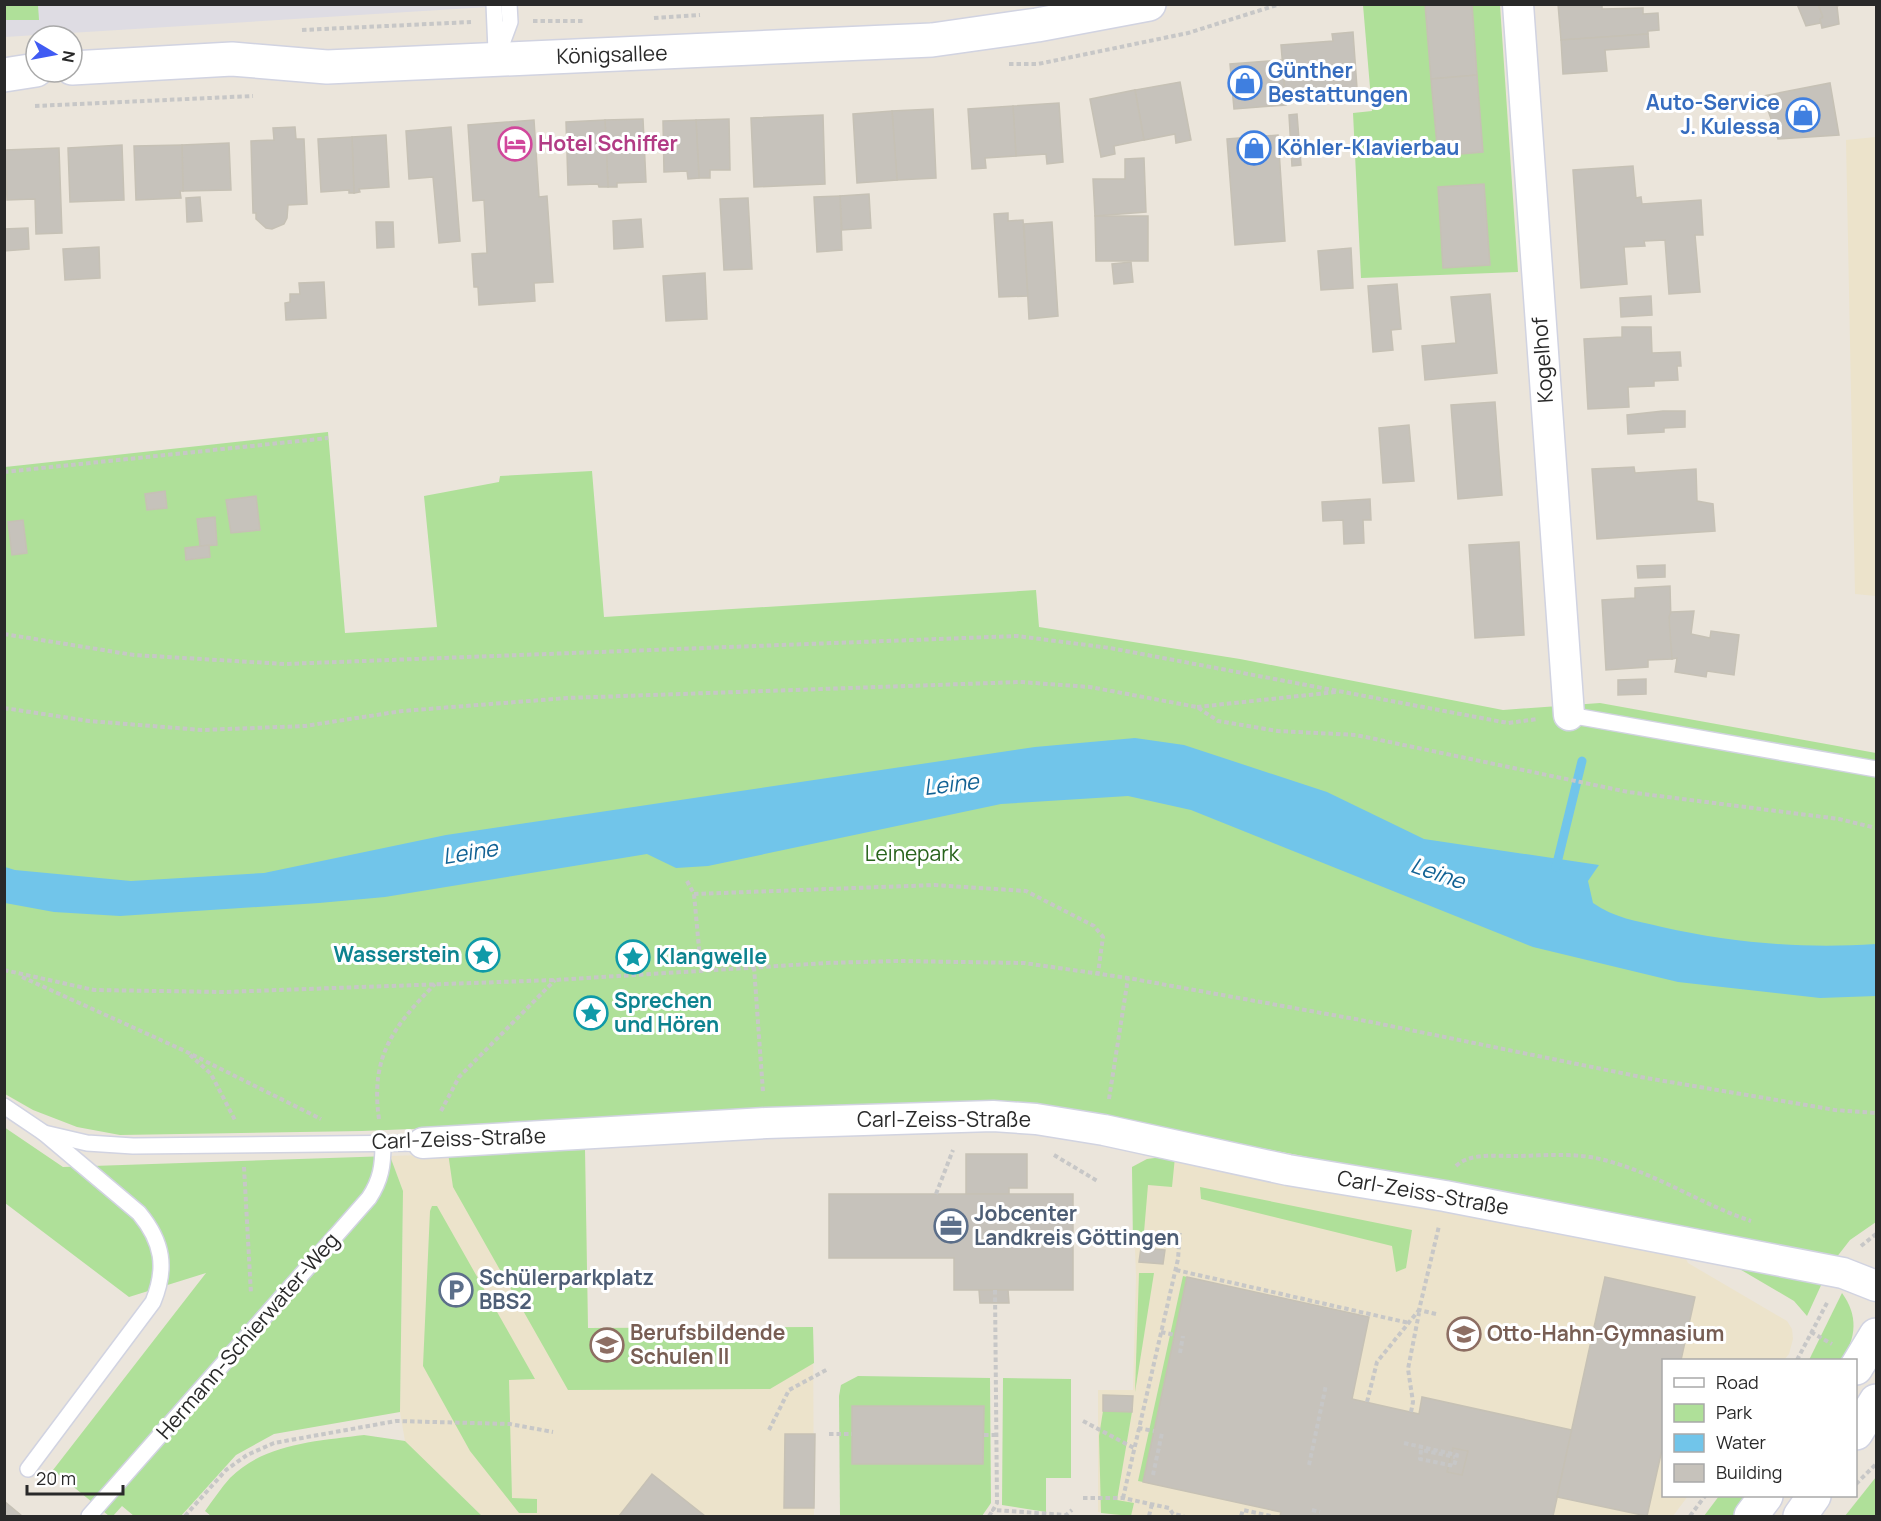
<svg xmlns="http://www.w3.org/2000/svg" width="1881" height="1521" viewBox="0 0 1881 1521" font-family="Manrope,sans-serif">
  <rect width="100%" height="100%" fill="#ebe5db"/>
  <!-- industrial -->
  <polygon fill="#dedce3" points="504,4 504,6 5,37 5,5"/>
  <!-- education -->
  <g fill="#ece3cb">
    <polygon points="1876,137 1876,596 1855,594 1846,140"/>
    <polygon points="585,1150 588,1328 813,1327 814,1516 482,1516 405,1441 400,1412 403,1191 390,1156"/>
    <polygon points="1162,1157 1683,1253 1688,1263 1787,1321 1792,1329 1793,1339 1789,1354 1784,1360 1664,1360 1664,1496 1688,1496 1673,1516 1121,1516 1098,1512 1098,1390 1133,1390 1136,1276 1132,1167 1147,1159"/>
  </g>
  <!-- green -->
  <g fill="#afe099">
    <polygon points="4,5 38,5 39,20 5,20"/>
    <polygon points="1363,5 1500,5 1518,272 1361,278 1353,113 1372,111"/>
    <polygon points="328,432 345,633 437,627 424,496 499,482 500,476 592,471 604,617 1036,590 1039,627 1240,659 1503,710 1600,703 1876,753 1876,1222 1850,1240 1836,1258 1031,1104 362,1131 120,1135 77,1127 33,1110 5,1094 5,467"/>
    <polygon points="4,1127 63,1167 390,1156 403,1191 400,1412 274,1434 236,1455 181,1516 134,1516 122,1506 113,1516 109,1516 53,1470 206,1273 129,1297 5,1203"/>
    <polygon points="585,1150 588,1328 813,1327 814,1363 770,1389 568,1390 453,1187 448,1153"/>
    <polygon points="1162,1157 1175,1157 1172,1187 1148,1185 1143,1244 1133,1246 1132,1167 1147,1159"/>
    <polygon points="1200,1187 1412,1230 1406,1268 1396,1272 1392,1246 1201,1199"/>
    <polygon points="432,1206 437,1206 535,1379 509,1380 512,1498 537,1499 537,1513 519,1513 470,1451 423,1366 430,1211"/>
    <polygon points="1731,1264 1823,1281 1807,1316 1794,1301"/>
    <polygon points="1139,1273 1154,1273 1135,1392"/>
    <polygon points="1183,1276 1187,1277 1143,1482 1138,1481"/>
    <path d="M1842,1293C1858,1315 1857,1338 1841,1360H1809Z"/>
    <polygon points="858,1376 990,1378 991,1503 982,1516 840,1516 839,1396 841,1385"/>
    <polygon points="1003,1378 1071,1379 1071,1478 1046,1478 1046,1512 1002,1505"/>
    <polygon points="1103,1411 1132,1412 1117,1500 1134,1503 1131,1516 1101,1513 1099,1436"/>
    <path d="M364,1435L405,1441L482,1516H211L205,1511C213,1500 221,1488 230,1478C265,1443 318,1441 364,1435Z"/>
    <polygon points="1876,1477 1876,1516 1845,1516"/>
    <polygon points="1719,1496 1748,1496 1734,1516 1704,1516"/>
  </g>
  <!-- water -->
  <path fill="#71c5ea" d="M1135,738L1184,745L1327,792L1424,839L1599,865L1588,881L1593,903C1614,918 1637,921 1662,927C1733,943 1803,949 1876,944V996L1820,998L1678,982L1533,947L1191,810L1128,796L1001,804L708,866L676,868L647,854L385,897L319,903L120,916L54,912L5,903V867L15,870L131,881L264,873L446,835L1035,747Z"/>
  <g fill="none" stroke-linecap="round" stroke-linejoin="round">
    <!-- stream -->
    <polyline stroke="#71c5ea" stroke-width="9" points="1556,867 1582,761"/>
  </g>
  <!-- building -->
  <g fill="#c6c2bb" stroke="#c6c1b5" stroke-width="1.5">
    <polygon points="1425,4 1472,4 1477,75 1431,79"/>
    <polygon points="1558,4 1602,4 1602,9 1643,8 1643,14 1658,13 1659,30 1648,31 1648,34 1561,40"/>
    <polygon points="1797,4 1818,4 1823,17 1820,19 1821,23 1806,26"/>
    <polygon points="1818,4 1844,4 1837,6 1839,24 1822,28 1820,19 1823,17"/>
    <polygon points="1353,32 1357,88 1285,93 1281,45 1333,41 1332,34"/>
    <polygon points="1648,34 1649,47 1605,50 1607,71 1563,74 1561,40"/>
    <polygon points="1282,60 1286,105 1234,109 1230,64"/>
    <polygon points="1477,75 1483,152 1438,156 1431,79"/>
    <polygon points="1180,82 1191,140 1176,143 1175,134 1144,140 1135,90"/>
    <polygon points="1830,83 1839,135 1778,139 1763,96"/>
    <polygon points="1135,90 1144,140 1114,146 1115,154 1101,157 1090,99"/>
    <polygon points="1059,103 1063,162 1047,164 1046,154 1016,156 1013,106"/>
    <polygon points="1013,106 1016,156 985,158 986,168 972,169 968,109"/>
    <polygon points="933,109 936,178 897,180 892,111"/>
    <polygon points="892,111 897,180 857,183 853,114"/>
    <polygon points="1297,114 1301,165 1292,166 1289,115"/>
    <polygon points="823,115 825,184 754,187 751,118"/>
    <polygon points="643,119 646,182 617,183 617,187 608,187 605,120"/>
    <polygon points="729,119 730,170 710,170 710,178 699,178 696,120"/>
    <polygon points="534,120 539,197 547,196 553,282 534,283 535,301 479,305 478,287 474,287 472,254 487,253 484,200 473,201 468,125"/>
    <polygon points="605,120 608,187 599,187 598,184 568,185 566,122"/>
    <polygon points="696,120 699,178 688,179 687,171 664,172 663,121"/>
    <polygon points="295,127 296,139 304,139 307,204 288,205 287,218 284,224 272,229 266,228 256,219 256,213 253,213 251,141 274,140 273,128"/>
    <polygon points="451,127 460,241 439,243 433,177 409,179 406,131"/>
    <polygon points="386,135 389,187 359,189 360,192 354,193 352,137"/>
    <polygon points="1278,135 1285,241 1235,245 1227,139"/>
    <polygon points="352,137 354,193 349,193 349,190 321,192 318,139"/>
    <polygon points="229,143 231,190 183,191 182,145"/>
    <polygon points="122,145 124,200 70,202 68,148"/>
    <polygon points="182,145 183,191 180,191 181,198 136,200 134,146"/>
    <polygon points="59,148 62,233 36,234 35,199 7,200 5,150"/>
    <polygon points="1144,158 1146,212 1095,216 1093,179 1125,179 1125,159"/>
    <polygon points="1633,166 1636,198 1641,197 1642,204 1701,200 1703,235 1695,235 1700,292 1669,294 1665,240 1644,241 1645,246 1624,247 1627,284 1581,288 1573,170"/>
    <polygon points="1484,184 1490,265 1443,268 1438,187"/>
    <polygon points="869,194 871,228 842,230 840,196"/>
    <polygon points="840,196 842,250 817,252 814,197"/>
    <polygon points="200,197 202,221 187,222 186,198"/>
    <polygon points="748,198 752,269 724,270 720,199"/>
    <polygon points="1008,213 1008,221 1023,220 1028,296 999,297 994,214"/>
    <polygon points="1095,216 1148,216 1148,261 1096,261"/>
    <polygon points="641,219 643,247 614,249 613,221"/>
    <polygon points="376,222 393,222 394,247 377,248"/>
    <polygon points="1052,222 1058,316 1029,319 1024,224"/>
    <polygon points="28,228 29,249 4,251 4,229"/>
    <polygon points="99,247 100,278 65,280 63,249"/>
    <polygon points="1351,248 1353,288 1321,290 1318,251"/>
    <polygon points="1131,262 1133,282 1114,284 1112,264"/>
    <polygon points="705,273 707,319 666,321 663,276"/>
    <polygon points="324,282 326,318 286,320 285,303 290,302 290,294 300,294 299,283"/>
    <polygon points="1397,284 1401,329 1391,330 1393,350 1373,352 1368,286"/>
    <polygon points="1490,294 1497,373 1425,380 1422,346 1456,343 1451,297"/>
    <polygon points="1651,296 1652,315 1621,317 1620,298"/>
    <polygon points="1622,327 1651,327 1652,353 1680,352 1681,366 1677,366 1678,380 1654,381 1654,386 1628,387 1629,407 1588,409 1584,339 1622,337"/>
    <polygon points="1495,402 1502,495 1458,499 1451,405"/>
    <polygon points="1663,411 1685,411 1685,427 1664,428 1664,432 1628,434 1627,415"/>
    <polygon points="1409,425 1414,481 1383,483 1379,428"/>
    <polygon points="1634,467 1635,473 1696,469 1697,501 1713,504 1715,531 1597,539 1592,469"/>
    <polygon points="165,491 167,508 147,510 145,494"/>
    <polygon points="256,496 260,530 231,533 226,500"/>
    <polygon points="1370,499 1371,520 1363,520 1364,543 1344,544 1343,520 1323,521 1322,502"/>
    <polygon points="215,517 217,545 200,546 197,519"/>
    <polygon points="23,520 27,553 12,555 8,522"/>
    <polygon points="1519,542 1524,635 1475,638 1469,545"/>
    <polygon points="209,545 210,557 186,560 185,548"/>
    <polygon points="1665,565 1665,577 1638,578 1637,566"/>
    <polygon points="1670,586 1672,659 1648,660 1648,667 1606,670 1602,600 1635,598 1635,588"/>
    <polygon points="1694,611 1691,634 1710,638 1711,631 1739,635 1734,675 1707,671 1706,677 1675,672 1677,658 1672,659 1669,617 1671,612"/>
    <polygon points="1646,679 1646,694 1618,695 1618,680"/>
    <polygon points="966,1154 1027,1154 1027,1188 1009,1188 1009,1194 966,1194"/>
    <polygon points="829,1194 1073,1194 1073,1290 954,1290 954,1258 829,1258"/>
    <polygon points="1141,1248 1165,1250 1163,1264 1139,1262"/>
    <polygon points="1187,1277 1369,1317 1352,1399 1419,1414 1422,1397 1572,1430 1553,1516 1280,1516 1281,1512 1143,1482"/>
    <polygon points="1605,1277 1695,1297 1681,1360 1664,1360 1664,1441 1647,1516 1557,1497"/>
    <polygon points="979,1290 1008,1290 1009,1303 980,1303"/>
    <polygon points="1103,1395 1133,1396 1132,1412 1103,1411"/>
    <polygon points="852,1406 984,1406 983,1464 852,1464"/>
    <polygon points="785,1434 815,1434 814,1508 784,1508"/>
    <polygon points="1453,1448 1468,1451 1462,1475 1447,1472"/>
    <polygon points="652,1474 705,1516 619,1516"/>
    <polygon points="4,1501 22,1516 4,1516"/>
  </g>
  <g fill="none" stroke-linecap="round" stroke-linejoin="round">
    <!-- service casing -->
    <g stroke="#d1d3e1" stroke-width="18">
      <g id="service">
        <polyline points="494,4 496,51"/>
        <polyline points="496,60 510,22 509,4"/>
        <polyline points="1569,715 1876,769"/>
        <polyline points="4,1106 44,1133 87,1143 133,1146 423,1143"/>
        <path d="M28,1469L153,1302C167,1268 163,1242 139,1213L44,1133"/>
        <path d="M89,1516L369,1198C381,1180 383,1165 383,1144"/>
      </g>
    </g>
    <!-- minor casing -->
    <g stroke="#d1d3e1" stroke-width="33">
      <g id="minor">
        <polyline points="1518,4 1569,715"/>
        <polyline points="423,1143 766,1123 993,1116 1036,1119 1104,1130 1288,1170 1445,1196 1843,1273 1876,1286"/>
      </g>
    </g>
    <!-- tertiary casing -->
    <g stroke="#d1d3e1" stroke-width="36">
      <g id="tertiary">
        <polyline points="72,68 232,59 327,67 932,40 1037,25 1149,4"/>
        <polyline points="4,75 36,70"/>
        <polyline points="1856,1368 1876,1335"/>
        <polyline points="1856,1433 1876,1401"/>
        <polyline points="1751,1516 1766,1496"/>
        <polyline points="1800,1516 1814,1496"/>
      </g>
    </g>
    <!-- path -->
    <g stroke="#c7c7c7" stroke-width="4" stroke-dasharray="4.5 3" stroke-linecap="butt">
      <polyline points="654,18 700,15"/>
      <polyline points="533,21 585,21"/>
      <polyline points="302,30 471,22"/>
      <polyline points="1009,64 1038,64 1188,33 1280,4"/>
      <polyline points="35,106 253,96"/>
      <polyline points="4,472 328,438"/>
      <polyline points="4,634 134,655 285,664 1017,636 1110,648 1508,723 1538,719"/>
      <polyline points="1197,707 1336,692"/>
      <polyline points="4,708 89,721 202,730 305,726 402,711 567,698 1020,682 1090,687 1197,707 1218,721 1278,731 1356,735 1628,792 1839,819 1876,828"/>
      <polyline points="687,881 694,894 701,970"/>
      <polyline points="694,894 935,885 1026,891 1094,926 1103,937 1098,973"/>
      <polyline points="754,967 763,1092"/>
      <polyline points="4,970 94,990 224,992 555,980 826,963 898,961 1024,963 1128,978 1366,1021 1641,1077 1835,1110 1876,1113"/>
      <polyline points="22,977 185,1051 321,1119"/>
      <polyline points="190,1055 211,1074 236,1122"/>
      <polyline points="1109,1099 1128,978"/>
      <polyline points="441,1111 459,1077 555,980"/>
      <path d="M379,1119C370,1056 394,1026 435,984"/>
      <polyline points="1054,1155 1099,1182"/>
      <path d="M1456,1166C1470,1153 1493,1156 1512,1156C1538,1156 1564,1153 1590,1157C1647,1167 1697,1203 1751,1221"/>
      <polyline points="244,1167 251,1294"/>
      <polyline points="936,1194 953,1150"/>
      <polyline points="1861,1246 1876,1234"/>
      <polyline points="1176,1270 1409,1323"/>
      <polyline points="995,1290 997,1503 993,1510 1066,1515 1072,1510"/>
      <polyline points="1436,1314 1419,1310 1439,1226"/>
      <polyline points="1161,1332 1175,1335"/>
      <polyline points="1811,1332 1832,1344"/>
      <polyline points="1180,1353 1183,1336"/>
      <polyline points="1797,1360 1828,1301"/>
      <polyline points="1367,1402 1377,1362 1419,1310"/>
      <polyline points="1411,1412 1413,1402 1408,1369 1419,1313"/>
      <polyline points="1083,1421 1134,1448"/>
      <polyline points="1138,1428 1154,1431"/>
      <polyline points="769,1430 789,1390 828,1369"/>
      <polyline points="829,1434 852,1434"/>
      <polyline points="984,1435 996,1435"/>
      <polyline points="1404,1443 1457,1455 1454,1466 1420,1459 1421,1450 1455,1457"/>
      <polyline points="1309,1465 1326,1385"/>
      <polyline points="1153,1475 1162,1433"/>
      <polyline points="1856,1484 1876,1464"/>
      <polyline points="1083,1498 1123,1498 1169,1508 1173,1514 1184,1516"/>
      <polyline points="1123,1498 1178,1259 1180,1233"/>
      <polyline points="1312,1510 1320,1512"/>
      <polyline points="185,1516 226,1470 247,1455 274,1443 396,1421 510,1424 553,1432"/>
      <polyline points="989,1516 993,1510"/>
      <polyline points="1149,1516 1152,1504"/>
      <polyline points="1241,1516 1243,1510 1271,1516"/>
      <polyline points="1690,1516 1705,1496"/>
    </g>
    <!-- service -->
    <use href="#service" stroke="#fff" stroke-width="15"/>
    <!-- minor -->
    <use href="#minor" stroke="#fff" stroke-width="30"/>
    <!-- tertiary -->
    <use href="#tertiary" stroke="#fff" stroke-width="33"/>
  </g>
  <!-- icons -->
  <defs>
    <g id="shop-ring" transform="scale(1.725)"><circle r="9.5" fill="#fff" stroke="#3f7fe0" stroke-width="1.5"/><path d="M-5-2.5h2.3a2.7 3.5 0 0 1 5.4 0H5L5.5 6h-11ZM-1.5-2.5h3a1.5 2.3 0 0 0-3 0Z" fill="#3f7fe0"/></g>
    <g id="hotel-ring" transform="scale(1.725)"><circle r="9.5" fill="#fff" stroke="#d1479c" stroke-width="1.5"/><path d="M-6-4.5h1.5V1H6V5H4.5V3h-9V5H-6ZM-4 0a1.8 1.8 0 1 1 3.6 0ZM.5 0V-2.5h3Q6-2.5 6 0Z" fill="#d1479c"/></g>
    <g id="sight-ring" transform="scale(1.725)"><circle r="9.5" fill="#fff" stroke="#0f9aa8" stroke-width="1.5"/><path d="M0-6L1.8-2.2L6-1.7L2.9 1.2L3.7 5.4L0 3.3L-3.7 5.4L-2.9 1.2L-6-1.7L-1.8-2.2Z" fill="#0f9aa8"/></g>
    <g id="office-ring" transform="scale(1.725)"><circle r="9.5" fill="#fff" stroke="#5c6f8a" stroke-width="1.5"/><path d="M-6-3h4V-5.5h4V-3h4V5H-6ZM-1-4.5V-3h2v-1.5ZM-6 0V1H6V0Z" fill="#5c6f8a"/></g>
    <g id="parking-ring" transform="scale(1.725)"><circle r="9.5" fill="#fff" stroke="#5c6f8a" stroke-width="1.5"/><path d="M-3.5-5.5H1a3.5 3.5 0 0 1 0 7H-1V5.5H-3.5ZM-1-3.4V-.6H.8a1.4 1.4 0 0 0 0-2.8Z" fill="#5c6f8a"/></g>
    <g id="school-ring" transform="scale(1.725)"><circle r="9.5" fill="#fff" stroke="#8d6e63" stroke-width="1.5"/><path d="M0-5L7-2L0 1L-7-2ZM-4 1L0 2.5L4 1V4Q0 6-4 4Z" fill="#8d6e63"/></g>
  </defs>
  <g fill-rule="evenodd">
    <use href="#shop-ring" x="1245" y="83"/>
    <use href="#shop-ring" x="1803" y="115"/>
    <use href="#hotel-ring" x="515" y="144"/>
    <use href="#shop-ring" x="1254" y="148"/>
    <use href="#sight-ring" x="483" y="955"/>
    <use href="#sight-ring" x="633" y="957"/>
    <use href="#sight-ring" x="591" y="1013"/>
    <use href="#office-ring" x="951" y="1226"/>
    <use href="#parking-ring" x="456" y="1290"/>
    <use href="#school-ring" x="1464" y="1334"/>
    <use href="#school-ring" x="607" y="1345"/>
  </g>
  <g text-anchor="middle" stroke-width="6" stroke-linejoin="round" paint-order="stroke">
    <!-- street labels -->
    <g font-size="21" fill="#292929" stroke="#fff">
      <text transform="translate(612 55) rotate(-2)" y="7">Königsallee</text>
      <text transform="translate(1543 360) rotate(-94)" y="7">Kogelhof</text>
      <text x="944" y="1127">Carl-Zeiss-Straße</text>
      <text transform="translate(459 1139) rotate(-2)" y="7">Carl-Zeiss-Straße</text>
      <text transform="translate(1423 1193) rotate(10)" y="7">Carl-Zeiss-Straße</text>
      <text transform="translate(248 1336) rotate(-49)" y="7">Hermann-Schierwater-Weg</text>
    </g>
    <!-- shop labels -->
    <g font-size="21" font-weight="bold" fill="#366cbe" stroke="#fff" text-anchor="start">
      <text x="1268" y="78">Günther<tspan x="1268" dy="24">Bestattungen</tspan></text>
      <text x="1780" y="110" text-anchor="end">Auto-Service<tspan x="1780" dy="24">J. Kulessa</tspan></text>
      <text x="1277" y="155">Köhler-Klavierbau</text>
    </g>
    <!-- hotel labels -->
    <g font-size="21" font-weight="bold" fill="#b23c85" stroke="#fff" text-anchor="start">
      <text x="538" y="151">Hotel Schiffer</text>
    </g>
    <!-- park labels -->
    <g font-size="21" fill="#28631c" stroke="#fff">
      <text x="912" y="861">Leinepark</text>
    </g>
    <!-- culture labels -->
    <g font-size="21" font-weight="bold" fill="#0d838f" stroke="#fff" text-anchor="start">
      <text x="460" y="962" text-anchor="end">Wasserstein</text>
      <text x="656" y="964">Klangwelle</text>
      <text x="614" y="1008">Sprechen<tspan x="614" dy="24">und Hören</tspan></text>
    </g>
    <!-- service labels -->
    <g font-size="21" font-weight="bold" fill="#4e5e75" stroke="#fff" text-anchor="start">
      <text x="974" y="1221">Jobcenter<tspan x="974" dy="24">Landkreis Göttingen</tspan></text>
      <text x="479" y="1285">Schülerparkplatz<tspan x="479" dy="24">BBS2</tspan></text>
    </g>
    <!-- education labels -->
    <g font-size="21" font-weight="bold" fill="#785e54" stroke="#fff" text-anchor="start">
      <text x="630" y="1340">Berufsbildende<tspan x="630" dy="24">Schulen II</tspan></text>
      <text x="1487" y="1341">Otto-Hahn-Gymnasium</text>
    </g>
    <!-- water labels -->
    <g font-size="22" font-style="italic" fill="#126294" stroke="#fff">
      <text transform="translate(951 784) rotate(-7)" y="8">Leine</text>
      <text transform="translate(470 852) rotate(-9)" y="8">Leine</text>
      <text transform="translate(1438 873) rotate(19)" y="8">Leine</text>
    </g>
  </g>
  <!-- border -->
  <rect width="1881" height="1521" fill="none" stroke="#292929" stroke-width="12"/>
  <!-- legend -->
  <rect x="1662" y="1359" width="195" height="138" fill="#ffffff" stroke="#a9a9a9" stroke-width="1.5"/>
  <rect x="1674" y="1378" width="30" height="9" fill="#ffffff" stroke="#a9a9a9" stroke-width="1.5"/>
  <text x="1716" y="1389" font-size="18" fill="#292929">Road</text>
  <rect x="1674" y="1404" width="30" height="18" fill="#afe099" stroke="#a9a9a9" stroke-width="1.5"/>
  <text x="1716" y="1419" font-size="18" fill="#292929">Park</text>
  <rect x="1674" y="1434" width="30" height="18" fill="#71c5ea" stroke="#a9a9a9" stroke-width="1.5"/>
  <text x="1716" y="1449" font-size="18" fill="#292929">Water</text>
  <rect x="1674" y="1464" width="30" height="18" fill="#c6c2bb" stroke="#a9a9a9" stroke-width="1.5"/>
  <text x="1716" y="1479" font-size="18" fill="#292929">Building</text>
  <!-- north arrow -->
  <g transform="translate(54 54) rotate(100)"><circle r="28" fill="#ffffff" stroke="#a9a9a9" stroke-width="1.5"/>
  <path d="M0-4.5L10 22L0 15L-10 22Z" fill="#405bf3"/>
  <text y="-9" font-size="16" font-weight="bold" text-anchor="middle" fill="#292929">N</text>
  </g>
  <!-- scale -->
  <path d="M27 1485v9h96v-9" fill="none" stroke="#292929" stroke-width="3"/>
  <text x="36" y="1485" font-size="18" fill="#292929" stroke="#ffffff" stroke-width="4.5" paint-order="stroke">20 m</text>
</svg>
